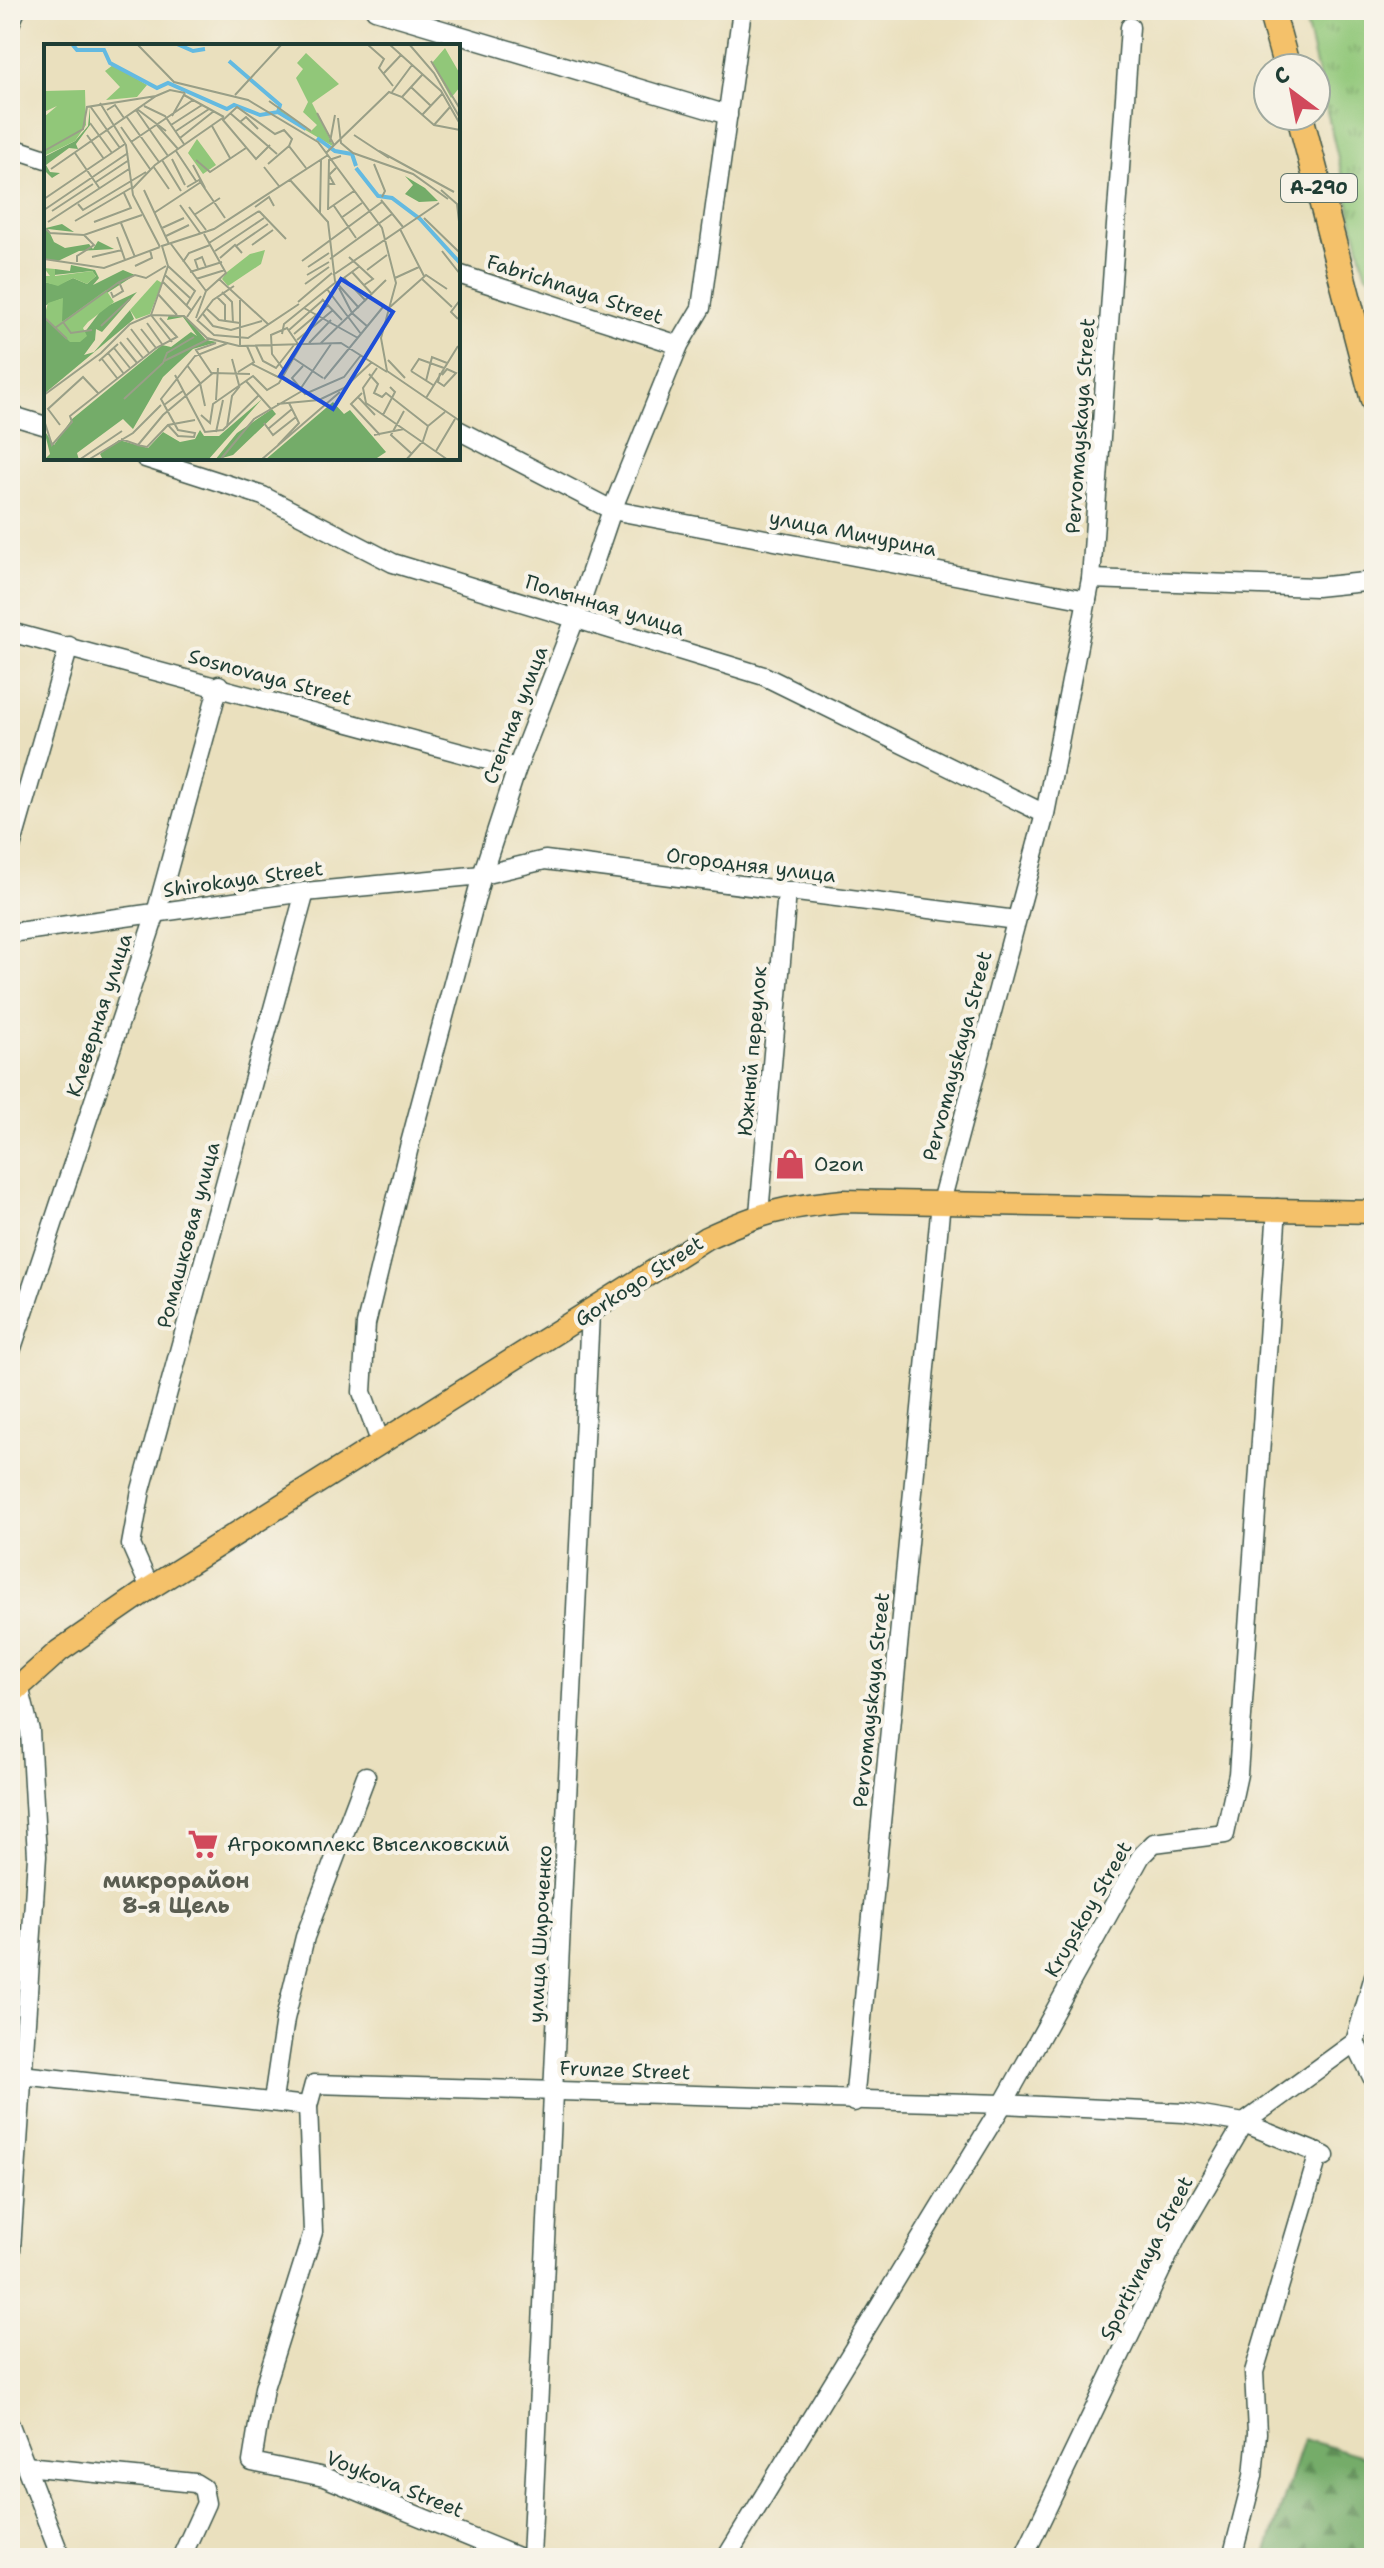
<svg xmlns="http://www.w3.org/2000/svg" width="1384" height="2568" viewBox="0 0 1384 2568" font-family="'Shantell Sans',sans-serif">
  <defs>
    <pattern id="grass-tufts" width="24" height="20" patternUnits="userSpaceOnUse" patternTransform="scale(2)"><rect width="24" height="20" fill="#91c779"/><path d="M3 7l-1-3M5 7V3M7 7l1-3M15 17l-1-3M17 17v-4M19 17l1-3" fill="none" stroke="#76a364"/></pattern>
    <pattern id="forest-firs" width="22" height="20" patternUnits="userSpaceOnUse" patternTransform="scale(2)"><rect width="22" height="20" fill="#74ac69"/><path d="M5 1l3.5 6h-7zM16 11l3.5 6h-7z" fill="#5f8d57"/></pattern>
  </defs>
  <rect width="100%" height="100%" fill="#f7f3e8"/>
  <filter id="ink" filterUnits="userSpaceOnUse"><feTurbulence type="fractalNoise" baseFrequency=".0125" numOctaves="2"/><feDisplacementMap in="SourceGraphic" scale="16" xChannelSelector="R" yChannelSelector="G"/><feConvolveMatrix kernelMatrix="1 2 1 2 8 2 1 2 1" color-interpolation-filters="sRGB"/></filter>
  <filter id="wash" filterUnits="userSpaceOnUse"><feTurbulence type="fractalNoise" baseFrequency=".006" numOctaves="4" result="noise"/><feDisplacementMap in="SourceGraphic" scale="32" xChannelSelector="R" yChannelSelector="G"/><feGaussianBlur stdDeviation="1.8" result="paint"/><feColorMatrix in="noise" values="0 0 0 0 0 0 0 0 0 0 0 0 0 0 0 0 0 1.4 0 .05"/><feComposite in="paint" operator="in"/></filter>
  <g filter="url(#wash)">
    <rect width="100%" height="100%" fill="#eae0be"/>
    <!-- grass -->
    <polygon fill="url(#grass-tufts)" stroke="#588256" stroke-width="2" points="1303,10 1374,10 1374,280 1365,272"/>
    <!-- forest -->
    <polygon fill="url(#forest-firs)" stroke="#4a744e" stroke-width="2" points="1303,2439 1374,2459 1374,2558 1265,2558"/>
  </g>
  <g filter="url(#ink)">
    <g fill="none" stroke-linecap="round" stroke-linejoin="round">
      <!-- minor casing -->
      <g stroke="#3d5549" stroke-width="21">
        <g id="minor">
          <polyline points="375,10 728,115"/>
          <polyline points="10,24 16,10"/>
          <polyline points="10,147 46,159"/>
          <polyline points="458,274 679,345"/>
          <polyline points="10,415 46,426"/>
          <polyline points="458,430 612,510 1087,600"/>
          <polyline points="145,458 263,496 393,563 764,676 1045,814"/>
          <polyline points="1091,579 1316,587 1374,581"/>
          <polyline points="10,632 517,768"/>
          <polyline points="10,851 69,646"/>
          <polyline points="10,933 305,892 482,875 545,860 1016,920"/>
          <polyline points="759,1214 787,892"/>
          <polyline points="10,1354 156,913 219,685"/>
          <polyline points="381,1444 362,1392 366,1324 409,1147 482,875 517,768 575,619 612,510 679,345 701,308 742,10"/>
          <polyline points="150,1588 131,1545 141,1490 305,892"/>
          <polyline points="1355,2042 1374,2081"/>
          <polyline points="21,2075 308,2106"/>
          <polyline points="273,2100 285,2019 305,1937 366,1776"/>
          <polyline points="854,2102 941,1202 1045,814 1091,579 1130,27"/>
          <polyline points="10,2264 37,1856 30,1731 19,1686"/>
          <polyline points="10,2425 61,2558"/>
          <polyline points="26,2466 195,2483 203,2488 206,2503 181,2558"/>
          <polyline points="520,2558 324,2477 252,2462 264,2388 313,2232 308,2106 314,2084 1003,2104 1184,2113 1244,2123 1325,2156"/>
          <polyline points="531,2558 590,1313"/>
          <polyline points="726,2558 1003,2104 1141,1856 1154,1843 1225,1834 1238,1774 1277,1208"/>
          <polyline points="1023,2558 1177,2237 1244,2123 1355,2042 1374,1976"/>
          <polyline points="1232,2558 1253,2476 1257,2433 1254,2372 1319,2153"/>
        </g>
      </g>
      <!-- major casing -->
      <g stroke="#3d5549" stroke-width="25">
        <path id="major" d="M10,1695L59,1651L150,1588L706,1238C760,1213 783,1207 843,1201L1374,1212"/>
      </g>
      <!-- highway casing -->
      <g stroke="#3d5549" stroke-width="29">
        <g id="highway">
          <polyline points="1271,10 1287,68"/>
          <polyline points="1300,116 1374,400"/>
        </g>
      </g>
      <!-- minor -->
      <use href="#minor" stroke="#fff" stroke-width="18"/>
      <!-- major -->
      <use href="#major" stroke="#f4c16a" stroke-width="22"/>
      <!-- highway -->
      <use href="#highway" stroke="#f4c16a" stroke-width="26"/>
    </g>
  </g>
  <!-- icons -->
  <defs>
    <g id="shop-bare" transform="scale(2.4)"><path d="M-5-2.5h2.3a2.7 3.5 0 0 1 5.4 0H5L5.5 6h-11ZM-1.5-2.5h3a1.5 2.3 0 0 0-3 0Z" fill="#d1495b" stroke="#f7f3e8" stroke-width="2.5" paint-order="stroke"/></g>
    <g id="supermarket-bare" transform="scale(2.4)"><path d="M-6-5.5h2.5l.6 2H6L4.5 2H-2.5L-4.4-4H-6ZM-1.5 3.2a1.3 1.3 0 1 0 .1 0ZM3 3.2a1.3 1.3 0 1 0 .1 0Z" fill="#d1495b" stroke="#f7f3e8" stroke-width="2.5" paint-order="stroke"/></g>
  </defs>
  <g fill-rule="evenodd">
    <use href="#shop-bare" x="790" y="1164"/>
    <use href="#supermarket-bare" x="203" y="1844"/>
  </g>
  <g text-anchor="middle" stroke-width="8" stroke-linejoin="round" paint-order="stroke">
    <!-- shield labels -->
    <rect fill="#f7f3e8" stroke="#60746a" stroke-width="2" x="1281" y="174" width="76" height="28" rx="6"/>
    <g font-size="18" font-weight="bold" fill="#1f3d34">
      <text x="1319" y="194">А-290</text>
    </g>
    <!-- street labels -->
    <g font-size="20" fill="#1f3d34" stroke="#f7f3e8">
      <text transform="translate(575 289) rotate(18)" y="7">Fabrichnaya Street</text>
      <text transform="translate(1080 426) rotate(-86)" y="7">Pervomayskaya Street</text>
      <text transform="translate(853 533) rotate(11)" y="7">улица Мичурина</text>
      <text transform="translate(605 605) rotate(17)" y="7">Полынная улица</text>
      <text transform="translate(270 677) rotate(15)" y="7">Sosnovaya Street</text>
      <text transform="translate(515 715) rotate(-69)" y="7">Степная улица</text>
      <text transform="translate(751 865) rotate(7)" y="7">Огородняя улица</text>
      <text transform="translate(243 879) rotate(-8)" y="7">Shirokaya Street</text>
      <text transform="translate(99 1015) rotate(-72)" y="7">Клеверная улица</text>
      <text transform="translate(752 1051) rotate(-85)" y="7">Южный переулок</text>
      <text transform="translate(957 1056) rotate(-75)" y="7">Pervomayskaya Street</text>
      <text transform="translate(188 1235) rotate(-75)" y="7">Ромашковая улица</text>
      <text transform="translate(639 1281) rotate(-33)" y="7">Gorkogo Street</text>
      <text transform="translate(871 1700) rotate(-84)" y="7">Pervomayskaya Street</text>
      <text transform="translate(1088 1909) rotate(-60)" y="7">Krupskoy Street</text>
      <text transform="translate(540 1934) rotate(-87)" y="7">улица Широченко</text>
      <text transform="translate(625 2070) rotate(2)" y="7">Frunze Street</text>
      <text transform="translate(1146 2258) rotate(-63)" y="7">Sportivnaya Street</text>
      <text transform="translate(395 2484) rotate(22)" y="7">Voykova Street</text>
    </g>
    <!-- poi labels -->
    <g font-size="20" fill="#1f3d34" stroke="#f7f3e8" text-anchor="start">
      <text x="814" y="1171">Ozon</text>
      <text x="227" y="1851">Агрокомплекс Выселковский</text>
    </g>
    <!-- neighbourhood labels -->
    <g font-size="22" font-weight="bold" fill="#5b5e52" stroke="#f7f3e8">
      <text x="176" y="1888">микрорайон<tspan x="176" dy="25">8-я Щель</tspan></text>
    </g>
  </g>
  <!-- overview -->
  <g transform="translate(44 44)">
    <rect width="416" height="416" fill="#eae0be"/>
    <path d="M262,9L295,40L268,59L290,103L231,68L235,65L267,87L273,81L259,68L264,58L252,34L259,25L253,19ZM153,95L172,121L159,130L144,109ZM221,206L217,220L184,242L178,235L183,228L206,210Z" fill="#91c779"/>
    <path d="M46,63V81L32,100L34,105L25,104L2,121L6,128L16,129L8,134L0,126V113L31,97L44,82ZM361,132L381,144L394,157L375,158L361,150L369,141ZM18,180L30,188L4,185L10,198L21,204L45,200L49,205L54,197L70,205L35,207L14,217L0,215L2,184ZM27,221L51,226L55,234L49,241L79,226L91,231L18,278L17,255L0,262V238L14,241L29,234L43,240L52,232L48,227L10,231L11,225L26,227ZM93,248L58,288L52,285L51,296L40,311L50,308L86,266L90,275L0,350V273L37,293L59,264ZM125,271H136L140,272L143,274L162,296L173,298L149,305L119,333L89,385L79,375L33,409L35,416H0L6,410L0,386L10,401L28,375L118,301L127,303L147,288L153,292L139,273L123,276ZM218,355L164,416H59L56,410L75,396L104,404L119,388L136,398L151,395L156,386L160,392H175ZM289,358L300,370L306,366L342,408L330,416H221ZM228,365L232,370L189,411L171,416L193,389Z" fill="#74ac69"/>
    <path d="M113,236L118,239L106,270L92,275L86,266Z" fill="#91c779"/>
    <path d="M401,4L416,30V43L407,54L388,19ZM69,21L103,41L93,53L62,56L76,43L61,27ZM41,46L42,81L31,97L0,112V73L13,62L0,68V47ZM0,224L11,225V232L48,227L52,232L43,240L29,234L14,242L0,238V232H6ZM62,246L70,258L44,278L39,284L43,292L36,298H26L0,273L4,259L19,254L18,278Z" fill="#91c779"/>
    <path fill="none" stroke="#64bae1" stroke-width="4" d="M28,0L33,6H60L66,19L113,44L124,39L183,65L190,61L216,71L234,68L262,85M133,0L149,7L161,5M185,17L236,61L234,68M273,94L291,107L308,110L312,122M312,124L334,152L348,154L376,175L416,219"/>
    <path fill="none" stroke="#999f87" stroke-width="2" d="M93,0L130,38L204,56L274,98L338,184L352,239L337,294L343,327L416,377M323,0L340,15L335,24L349,42M345,0L397,47L416,80M365,0L390,29L416,74M387,17L416,65M340,29L357,11M367,43L387,62M348,48L368,21M140,51L180,73M191,51L238,0M358,53L378,31M225,57L267,87M56,59L82,101L89,151L116,203M46,62L76,104M100,62L121,72L140,100M93,65L122,87M63,66L71,61L80,74M92,66L124,112M186,69L233,110M273,69L290,101M378,71L398,50M82,72L115,118M128,72L141,49M294,74L297,99L309,109L369,130L404,155M196,78L202,73L214,85M46,79L68,109M112,80L134,105M127,81L158,61M390,81L406,63M168,82L186,114M77,83L106,125M132,87L165,65M43,91L60,115M310,91L345,114M136,94L170,67M87,98L149,56M286,98L291,71M226,101L212,115L179,76L193,63L231,90L240,86L248,95L245,102L262,124M0,107L39,85L43,63L112,52M132,107L152,137M335,107L410,148M31,109L56,145M282,109L345,48L358,53L390,81L416,86M128,115L141,141M118,116L137,147M152,116L166,128L202,104M224,120L245,102M330,120L341,147L338,153M149,121L161,144M109,122L125,145M220,123L235,142M7,125L112,52L126,46L141,49M246,136L284,178L291,237L315,264M52,138L85,116M285,140H290L285,131L292,124M143,143L155,136L181,174M88,145L111,121L180,73M100,146L125,200M397,146L413,160L416,186M0,155L81,100M337,156L359,183M34,160L39,166L102,128M136,161L156,189M290,162L312,194M145,163L162,186M211,163L225,153L230,162M284,165L310,147M0,166L84,109M284,166L285,116L297,112M8,167L49,140M215,167L242,195M110,169L157,138M276,169L277,116M150,171L176,154M297,174L318,159M380,174L416,209M31,177L87,144M4,178L85,125M50,178L87,164L80,149M77,179L91,213M0,183L6,189L40,191L98,171M118,184L140,174M356,185L380,232M160,190L182,229L162,247M122,192L145,181M73,193L81,216M165,199L215,167M127,200L162,247M208,201L229,186M192,202L224,180M171,207L220,174M398,207L416,230M48,213L78,206M305,213L329,235L320,241M176,214L191,201L198,209M0,215L60,224L116,203M286,215L348,170M258,217L338,158M33,218V212L50,201L40,191M139,218L145,209L166,201M91,222L108,214L106,206M124,222L151,247L142,262M264,223L285,209M154,225L151,216L158,213L162,223M323,226L343,211M146,228L178,218M308,228L327,249M121,231L146,254M263,231L285,218M289,231L395,159M300,234L322,257M351,234L375,223M152,235L181,226M175,235L225,281M378,235L408,263M119,238L147,266M293,239L316,222M261,240L285,223M295,244L308,269L324,283M283,245L317,290M67,248L69,253L79,247L75,238M178,248L188,258L189,279M114,250L133,271M173,253L181,261V278M278,255L298,276M196,256V302M254,258L288,229M346,263L382,231L403,245M260,264L314,294M163,265L175,276L196,279M159,270L169,282L187,286L218,277M107,271L128,298M107,271L124,222L118,202L170,185L284,111M0,273L23,295M143,273L157,252M152,274L162,247M414,275L407,268L416,256M153,276L170,291L204,294L255,260M153,277L169,256L190,242M19,278L27,289L48,286M103,279L118,300M57,282L86,255M11,284L75,238L91,231L102,234L122,222M87,285L105,309M97,285L112,304M245,286L279,256M238,290L240,280L292,238M250,290L284,261M83,294L99,314M253,296L289,266M76,298L93,319M265,299L287,276M277,299L342,236M212,302L219,317L232,324L250,301M70,304L86,324M64,309L80,330M249,314L279,334M58,315L73,334M188,315L195,341M344,316L361,334M55,317L74,300M120,317L165,295M208,320L238,335M143,321L156,339L161,362M259,322L248,334L261,350L300,333L317,311M333,324L319,344L322,359L404,416M240,326L228,310L227,291L243,284L254,300M367,327L375,315L400,324M367,327L389,341M194,328L210,318L203,302M396,329L394,338L400,342L412,329L403,325L398,331M168,330L152,306L172,299M325,330L334,340L330,349L338,353L342,349L384,382M131,331L161,388L179,386L215,351M280,335L339,263M202,337L227,365M382,337L388,313L403,319M257,344L287,300M318,349L307,360L336,391M0,351L57,309L86,280L107,271L140,272L163,294L195,302L297,299L343,328M314,353L331,371M382,354L414,302M80,355L119,319L123,309L150,293M172,356L174,324M233,360L275,356L300,344L328,318M120,361L140,346M360,367L347,391L368,410M157,371L166,379L169,360L209,332L223,346L235,339L257,301M339,371L351,348L346,343M0,376L8,401L28,378L26,372L112,304L133,293L116,274M220,379L229,391L252,373M16,381L4,365L39,333L54,349M124,381L134,392L150,393L151,389L134,386L117,355L151,312L184,299M183,383L188,352L196,342M224,385L248,365M172,388L179,356M330,391L360,385M77,395L94,401L119,371L169,329L206,330M93,401L103,403L124,381L151,376M234,401L255,379L245,359M392,407L411,375M35,416L78,387M44,416L89,389L117,361M176,416L210,375L258,347M217,416L296,348M362,416L379,397L384,382L401,368"/>
    <path fill="#1d4ed8" fill-opacity="0.15" stroke="#1d4ed8" stroke-width="4" d="M297,235L349,268L289,365L236,332Z"/>
    <rect width="416" height="416" fill="none" stroke="#1f3d34" stroke-width="4"/>
  </g>
  <!-- margin -->
  <rect width="1384" height="2568" fill="none" stroke="#f7f3e8" stroke-width="40"/>
  <!-- north arrow -->
  <g transform="translate(1292 92) rotate(328)"><circle r="38" fill="#f7f3e8" stroke="#a1aaa0" stroke-width="2"/>
  <path d="M0-6L14 30L0 20L-14 30Z" fill="#d1495b"/>
  <text y="-12" font-size="22" font-weight="bold" text-anchor="middle" fill="#1f3d34">С</text>
  </g>
</svg>
